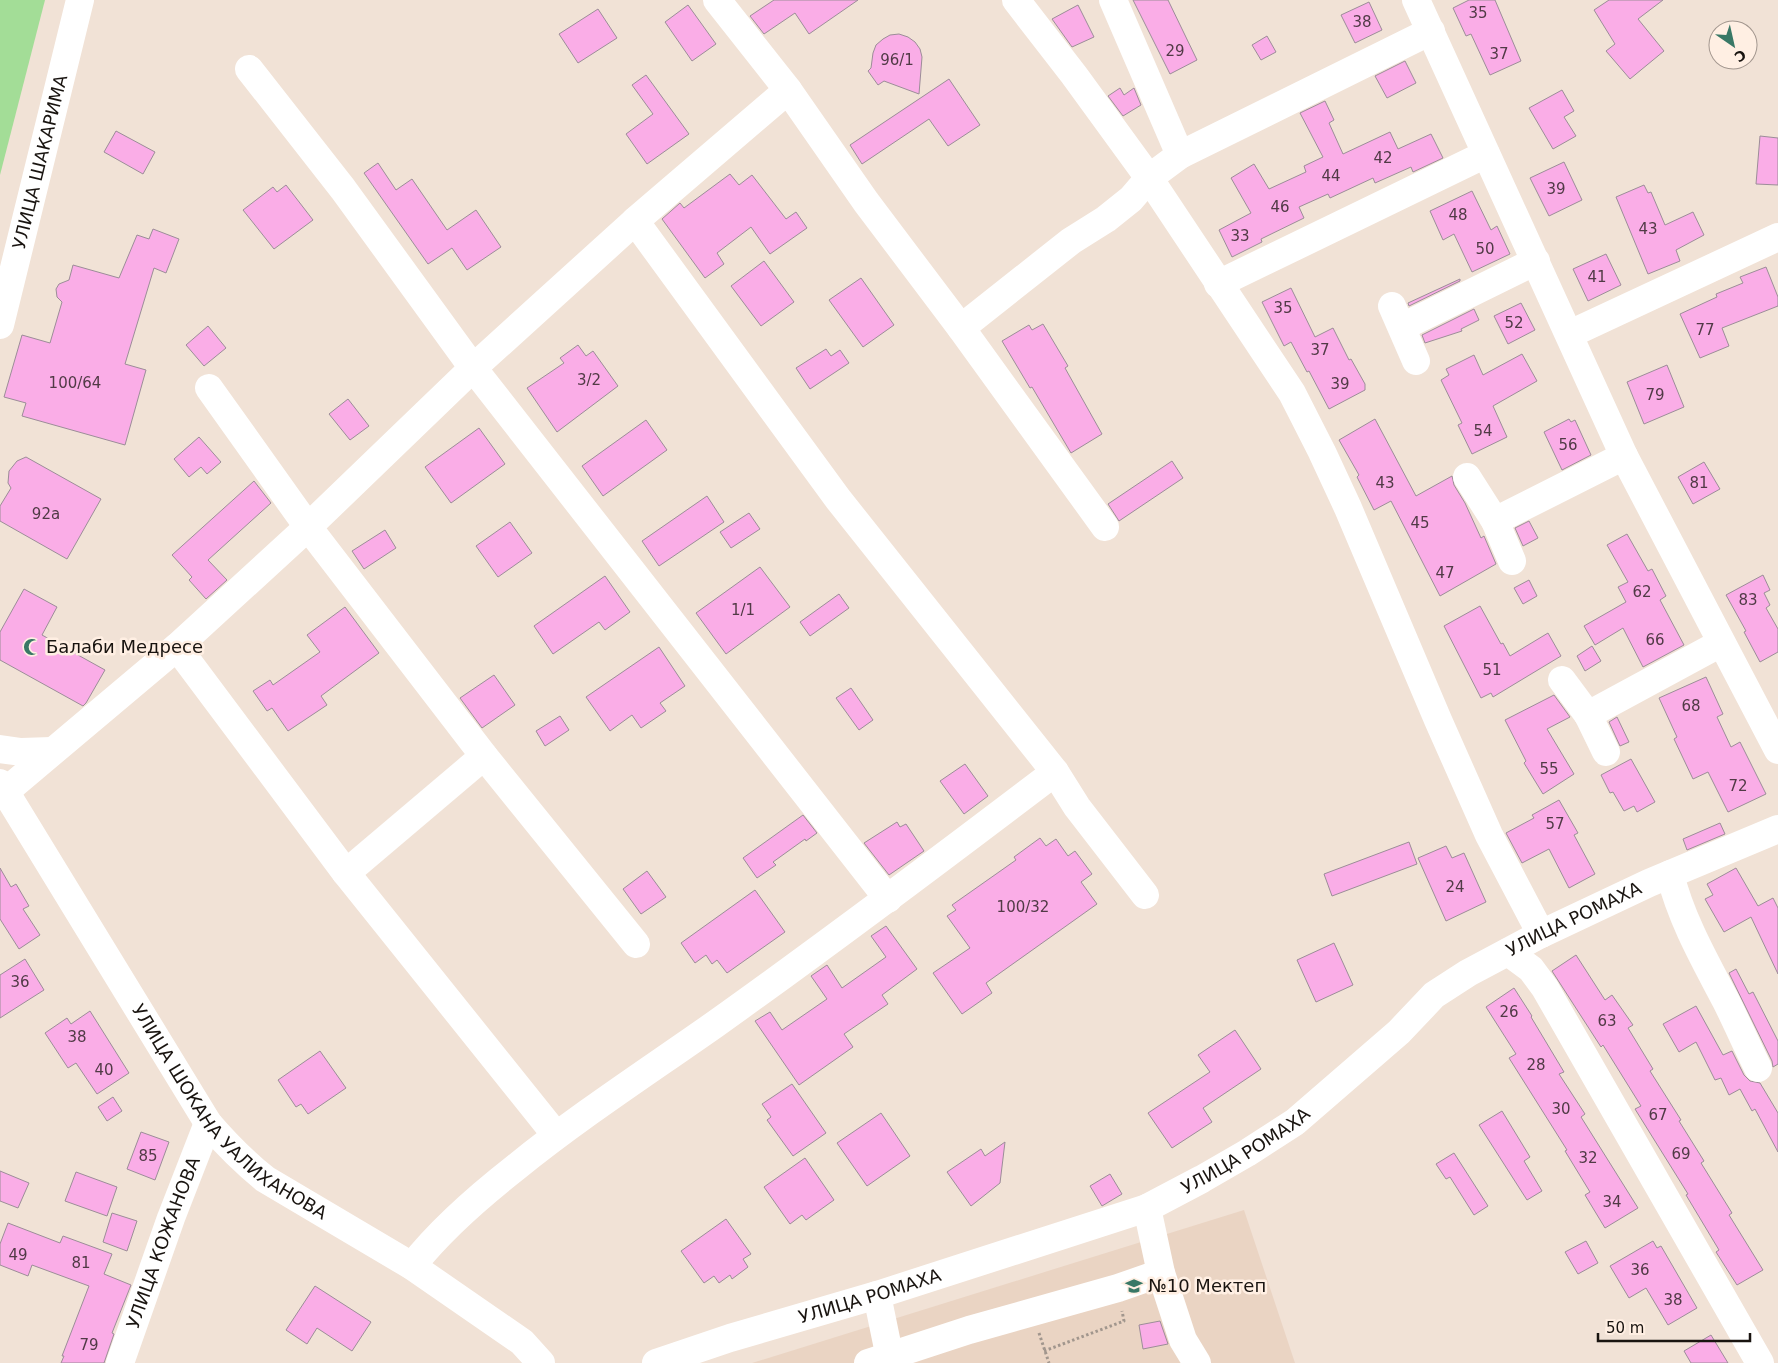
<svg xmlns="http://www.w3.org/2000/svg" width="1778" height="1363" viewBox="0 0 1778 1363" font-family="'DejaVu Sans',sans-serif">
  <rect width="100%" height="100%" fill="#f1e2d6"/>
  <!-- built -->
  <polygon fill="#ead4c3" points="1244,1210 1295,1363 752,1363"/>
  <!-- green -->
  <polygon fill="#a3dd97" points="0,0 45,0 0,175"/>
  <!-- building -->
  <g fill="#faade7" stroke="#9c8d98">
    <polygon points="774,0 858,0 809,34 795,13 764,34 750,16"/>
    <polygon points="1133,0 1168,0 1197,60 1170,74"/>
    <polygon points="1469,0 1495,0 1521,61 1490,75 1471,34 1466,36 1453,8"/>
    <polygon points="1609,0 1663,0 1638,19 1664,51 1630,79 1606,51 1615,44 1594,10"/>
    <polygon points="1369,2 1382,30 1355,43 1341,15"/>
    <polygon points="688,5 716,44 692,61 665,22"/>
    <polygon points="1078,5 1094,37 1072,47 1052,19"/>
    <polygon points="598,9 617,38 578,63 559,34"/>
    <polygon points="899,34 908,37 915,42 920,49 922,57 919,94 884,81 878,85 868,71 871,68 873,53 876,45 883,39 890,35"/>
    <polygon points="1267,36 1276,52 1261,60 1252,45"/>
    <polygon points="1405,61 1416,83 1387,98 1375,76"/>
    <polygon points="646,75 689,134 647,164 626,134 653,114 632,85"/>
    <polygon points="949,79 980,125 948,146 929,119 862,164 850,145"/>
    <polygon points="1120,88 1124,95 1134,88 1141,105 1123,116 1108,96"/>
    <polygon points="1562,90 1574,111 1564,117 1576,136 1553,149 1529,108"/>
    <polygon points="1325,101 1334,120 1329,123 1343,154 1390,132 1398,149 1431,134 1443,158 1413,172 1411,167 1375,183 1373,178 1330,198 1328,194 1299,207 1304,218 1261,239 1262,242 1232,257 1219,230 1251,213 1231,178 1254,164 1269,189 1306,172 1304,166 1323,157 1300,113"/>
    <polygon points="116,131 155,152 143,174 104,152"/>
    <polygon points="1760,136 1778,138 1778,185 1756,184"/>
    <polygon points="1564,162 1582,200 1549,216 1530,178"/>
    <polygon points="378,163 396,190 412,179 447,230 476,210 501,247 467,270 452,248 428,264 364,173"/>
    <polygon points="730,174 739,185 752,175 786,219 796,212 807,228 770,254 751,227 717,253 724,264 705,278 662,219 680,203 684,208"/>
    <polygon points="286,185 313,220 274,249 243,210 273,187 277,192"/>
    <polygon points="1644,185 1648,193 1651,192 1665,225 1693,212 1704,235 1676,250 1680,261 1648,274 1616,197"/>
    <polygon points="1472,191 1491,230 1497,226 1510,254 1472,272 1454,234 1443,240 1430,211"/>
    <polygon points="153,229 179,239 166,273 154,268 125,364 146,370 125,445 22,416 26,403 4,397 22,335 50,343 62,302 57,297 56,289 59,284 69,280 73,265 119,278 137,235 149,239"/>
    <polygon points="1606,254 1621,285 1588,301 1573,269"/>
    <polygon points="764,261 794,302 761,326 731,286"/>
    <polygon points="1766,267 1778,297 1778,306 1722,328 1729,346 1700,358 1680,314 1717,297 1716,294 1743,283 1740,277"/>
    <polygon points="861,278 894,325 863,347 829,300"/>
    <polygon points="1460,279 1460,281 1409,306 1408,303"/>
    <polygon points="1291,288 1315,337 1333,328 1349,360 1351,359 1365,384 1365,390 1329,409 1309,371 1307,372 1291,342 1284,346 1262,302"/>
    <polygon points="1521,303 1535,330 1508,344 1494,316"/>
    <polygon points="1474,309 1479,320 1461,329 1462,331 1425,343 1422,335"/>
    <polygon points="1043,324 1068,366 1065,368 1102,434 1071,453 1032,387 1030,388 1002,341 1029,325 1032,330"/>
    <polygon points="208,326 226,348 204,366 186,345"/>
    <polygon points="578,345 586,356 593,351 618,386 557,432 527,388 564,363 560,358"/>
    <polygon points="826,349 831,356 840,350 849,363 810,389 796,368"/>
    <polygon points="1522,354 1537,381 1493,406 1507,437 1472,454 1458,425 1462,423 1441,380 1449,375 1446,369 1474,355 1483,375"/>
    <polygon points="1667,365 1684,407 1644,424 1627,382"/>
    <polygon points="348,399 369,426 350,440 329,414"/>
    <polygon points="1375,419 1416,496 1452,476 1454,485 1465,503 1481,538 1484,536 1496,564 1440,596 1391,501 1374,510 1357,477 1359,475 1339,440"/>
    <polygon points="1569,419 1571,422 1575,420 1591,455 1562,470 1544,432"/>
    <polygon points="646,420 667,450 603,496 582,466"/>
    <polygon points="479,428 505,464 451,503 425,467"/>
    <polygon points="199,437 221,462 207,474 201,467 189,477 174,459"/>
    <polygon points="26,457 101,499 67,559 0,521 0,506 11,488 8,483 9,471 17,461"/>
    <polygon points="1172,461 1183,478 1119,521 1108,504"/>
    <polygon points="1704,462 1720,489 1693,504 1678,477"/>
    <polygon points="254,481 271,503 208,560 227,580 206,599 189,580 192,577 172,555"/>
    <polygon points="707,496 724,522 659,566 642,541"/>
    <polygon points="749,513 760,529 731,548 720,532"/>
    <polygon points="1529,521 1538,538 1523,546 1515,528"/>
    <polygon points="510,522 532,553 498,577 476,546"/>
    <polygon points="385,530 396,548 364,569 352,551"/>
    <polygon points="1627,534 1648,571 1652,569 1666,596 1660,600 1684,645 1643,667 1623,628 1595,645 1584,626 1626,602 1618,587 1628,582 1607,545"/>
    <polygon points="760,567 790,607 726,654 696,613"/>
    <polygon points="1763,575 1770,590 1764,593 1770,605 1766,608 1778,629 1778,652 1760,662 1744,632 1746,631 1726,595"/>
    <polygon points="605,576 630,612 605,630 599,622 553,654 534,626"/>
    <polygon points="1529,580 1537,596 1523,604 1514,588"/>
    <polygon points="24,589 57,607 42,635 105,670 86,703 83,706 0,660 0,632"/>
    <polygon points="839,594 849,608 810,636 800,622"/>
    <polygon points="1480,606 1501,644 1503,643 1510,656 1548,633 1561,656 1493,697 1491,693 1481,698 1444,626"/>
    <polygon points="345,607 379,653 321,696 327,705 288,731 272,708 267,711 253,691 270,680 273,685 320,652 307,635"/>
    <polygon points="1592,646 1601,661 1585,671 1577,656"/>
    <polygon points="659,647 685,686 660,703 666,711 641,728 632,715 610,731 586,697"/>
    <polygon points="494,675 515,705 482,728 460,698"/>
    <polygon points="1706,677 1723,714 1717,717 1731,747 1740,742 1766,794 1728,812 1708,772 1693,779 1674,739 1677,737 1659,698"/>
    <polygon points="851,688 873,720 859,730 836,698"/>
    <polygon points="1554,695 1570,717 1547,729 1574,774 1543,794 1524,763 1526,761 1505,720"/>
    <polygon points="560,716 569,730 545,746 536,731"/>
    <polygon points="1617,717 1629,742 1620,746 1609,722"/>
    <polygon points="1631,759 1655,802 1637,812 1634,806 1624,811 1613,792 1610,793 1601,775"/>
    <polygon points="965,764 988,796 964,814 940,781"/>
    <polygon points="1559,800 1578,833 1574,835 1595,874 1569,888 1549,849 1522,863 1506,833 1534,818 1532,815"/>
    <polygon points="803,815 817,833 806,841 805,839 773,862 776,865 757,878 743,858"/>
    <polygon points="897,822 900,827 906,824 924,851 889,875 864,843"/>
    <polygon points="1720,823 1725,834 1687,850 1683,839"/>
    <polygon points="1040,838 1046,846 1056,839 1068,856 1075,851 1092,874 1081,882 1097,904 986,983 992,993 962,1014 933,973 970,948 947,916 956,910 952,905 1016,860 1014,857"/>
    <polygon points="1409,842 1417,864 1332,896 1324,874"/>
    <polygon points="1446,846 1452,858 1464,853 1486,902 1446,921 1418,858"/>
    <polygon points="0,868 11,887 16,884 29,906 23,909 40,935 19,949 0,919"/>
    <polygon points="1736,868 1758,906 1773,898 1778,908 1778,974 1751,917 1724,932 1705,899 1713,895 1707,884"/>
    <polygon points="647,871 666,897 641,914 623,889"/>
    <polygon points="755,890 785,932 727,973 717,960 712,964 706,955 695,963 681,943"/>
    <polygon points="886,926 917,969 882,995 888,1004 844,1034 853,1047 799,1085 755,1021 770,1012 782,1030 827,999 811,976 827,965 842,988 886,957 871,936"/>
    <polygon points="1334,943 1353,985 1316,1002 1297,960"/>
    <polygon points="1576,955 1605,1000 1612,995 1633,1025 1628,1028 1653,1069 1650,1071 1681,1120 1679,1121 1704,1161 1701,1163 1732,1213 1729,1215 1763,1270 1737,1285 1716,1252 1719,1250 1686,1195 1688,1194 1635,1109 1641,1106 1603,1045 1601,1047 1552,971"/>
    <polygon points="25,959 44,990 0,1018 0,975"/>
    <polygon points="1736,969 1749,994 1753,992 1778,1041 1778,1064 1773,1067 1772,1061 1729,973"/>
    <polygon points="1514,988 1532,1016 1531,1017 1564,1072 1559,1074 1585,1114 1581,1117 1638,1208 1605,1228 1585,1195 1590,1192 1565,1151 1567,1150 1509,1058 1516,1054 1486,1007"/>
    <polygon points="1696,1006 1723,1055 1732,1051 1744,1075 1750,1081 1760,1083 1778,1113 1778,1152 1755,1109 1752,1111 1740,1089 1729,1095 1721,1078 1715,1080 1696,1042 1679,1052 1663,1024"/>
    <polygon points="90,1011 129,1073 97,1094 76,1063 68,1068 45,1033 67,1018 71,1024"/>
    <polygon points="1235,1030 1261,1069 1203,1108 1212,1122 1172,1148 1148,1113 1210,1072 1198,1055"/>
    <polygon points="320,1051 346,1088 308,1114 301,1104 296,1107 278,1080"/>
    <polygon points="792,1084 826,1133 793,1156 767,1120 771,1117 762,1104"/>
    <polygon points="113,1097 122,1111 107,1121 98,1107"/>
    <polygon points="1502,1111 1530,1157 1524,1161 1542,1191 1527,1200 1479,1125"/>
    <polygon points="881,1113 910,1156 867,1186 837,1143"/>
    <polygon points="141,1132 169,1142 155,1180 127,1169"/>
    <polygon points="1005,1142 1000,1183 971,1206 947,1172 981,1149 985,1156"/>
    <polygon points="1454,1153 1488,1206 1474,1215 1450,1177 1446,1179 1436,1164"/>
    <polygon points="805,1158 834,1200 806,1220 802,1215 790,1224 764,1187"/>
    <polygon points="0,1171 29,1183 18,1208 0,1201"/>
    <polygon points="76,1172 117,1187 107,1216 65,1201"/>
    <polygon points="1110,1174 1122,1194 1102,1206 1090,1186"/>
    <polygon points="112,1213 137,1221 127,1251 103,1242"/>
    <polygon points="726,1219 751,1254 743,1259 748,1267 732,1279 730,1275 719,1283 714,1276 704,1283 681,1251"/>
    <polygon points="8,1223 60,1243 63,1236 112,1254 104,1274 131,1285 112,1333 114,1334 104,1363 61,1363 64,1356 62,1356 89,1286 32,1265 28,1276 0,1265 0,1244"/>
    <polygon points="1586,1241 1598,1263 1578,1274 1565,1252"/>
    <polygon points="1653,1241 1657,1248 1661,1246 1697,1308 1668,1325 1646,1288 1629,1298 1610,1266"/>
    <polygon points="315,1286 371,1322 352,1351 317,1328 307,1344 286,1330"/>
    <polygon points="1160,1321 1168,1344 1143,1349 1139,1325"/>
    <polygon points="1711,1335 1728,1363 1691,1363 1684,1351"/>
  </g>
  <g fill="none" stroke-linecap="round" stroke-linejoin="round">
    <!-- path -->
    <g stroke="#a1968d" stroke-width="3" stroke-dasharray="2.5 2.5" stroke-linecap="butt">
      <polyline points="1039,1333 1049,1363"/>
      <polyline points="1044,1351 1124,1321 1122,1311"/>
    </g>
    <!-- minor -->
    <g stroke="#fff" stroke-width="28">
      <polyline points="717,0 788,90 866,202 961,328 1105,527"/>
      <polyline points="1016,0 1074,75 1149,178 1292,393 1322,452 1348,508 1438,720 1489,835 1541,934"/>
      <polyline points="1113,0 1180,155"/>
      <polyline points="1416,0 1624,456 1778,750"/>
      <polyline points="249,69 343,189 473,368 888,899"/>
      <polyline points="635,221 838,499 1055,772 1077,807 1145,895"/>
      <polyline points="1218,284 1486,154"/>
      <polyline points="1392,306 1416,361"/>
      <path id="s1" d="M0,325L80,0"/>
      <polyline points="1402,327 1536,261"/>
      <polyline points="961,328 1071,241 1106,219 1131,199 1149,178 1180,155 1431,31"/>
      <polyline points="1570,334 1778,237"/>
      <polyline points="209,388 308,527 484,756 636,944"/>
      <polyline points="1467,477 1495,521 1512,561"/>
      <polyline points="1495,521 1624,456"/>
      <polyline points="177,647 346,873 556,1135"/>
      <polyline points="1562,680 1588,715 1606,752"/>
      <polyline points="1588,715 1721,643"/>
      <polyline points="0,749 21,752 52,751"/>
      <path id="s2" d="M0,783L208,1123C226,1144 244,1162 265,1179L412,1266L522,1342L541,1363"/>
      <polyline points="6,791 177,647 308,527 473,368 635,221 788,90"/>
      <polyline points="346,873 484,756"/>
      <path d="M1670,874C1681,919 1705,961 1726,1001C1737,1023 1747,1046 1758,1068"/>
      <polyline points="1508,952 1531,969 1545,988 1760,1363"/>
      <polyline points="1147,1208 1161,1273 1183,1340 1197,1363"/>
      <path d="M412,1266C441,1229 478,1197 515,1168C578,1117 647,1072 714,1025C829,943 942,858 1055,772"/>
      <polyline points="877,1295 891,1363"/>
      <path id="s3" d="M120,1363L171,1218L208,1123"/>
      <path id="s4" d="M656,1363L730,1338L877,1295L1147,1208L1202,1179L1247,1153L1295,1122L1399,1032L1434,995L1468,973L1541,934L1649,883L1778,829"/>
      <polyline points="868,1363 969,1330 1118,1288 1161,1273"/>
    </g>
  </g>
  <!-- icons -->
  <defs>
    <g id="mosque-bare" transform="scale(1.35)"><path d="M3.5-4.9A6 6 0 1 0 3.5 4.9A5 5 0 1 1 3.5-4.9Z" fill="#397866" stroke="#ffefe3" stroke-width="2.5" paint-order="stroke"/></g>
    <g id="school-bare" transform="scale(1.35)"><path d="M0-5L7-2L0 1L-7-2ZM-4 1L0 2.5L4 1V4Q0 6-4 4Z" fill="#397866" stroke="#ffefe3" stroke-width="2.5" paint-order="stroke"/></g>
  </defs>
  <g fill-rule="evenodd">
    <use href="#mosque-bare" x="32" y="647"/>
    <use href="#school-bare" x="1134" y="1286"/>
  </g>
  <g text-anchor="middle" stroke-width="5" stroke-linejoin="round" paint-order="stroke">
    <!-- number labels -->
    <g font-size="15" fill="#513a46">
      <text x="1478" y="18">35</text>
      <text x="1362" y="27">38</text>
      <text x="1175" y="56">29</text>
      <text x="1499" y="59">37</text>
      <text x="897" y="65">96/1</text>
      <text x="1383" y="163">42</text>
      <text x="1331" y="181">44</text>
      <text x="1556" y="194">39</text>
      <text x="1280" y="212">46</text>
      <text x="1458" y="220">48</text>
      <text x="1648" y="234">43</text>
      <text x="1240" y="241">33</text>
      <text x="1485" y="254">50</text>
      <text x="1597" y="282">41</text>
      <text x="1283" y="313">35</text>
      <text x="1514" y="328">52</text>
      <text x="1705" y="335">77</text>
      <text x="1320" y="355">37</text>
      <text x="589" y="385">3/2</text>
      <text x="75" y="388">100/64</text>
      <text x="1340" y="389">39</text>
      <text x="1655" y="400">79</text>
      <text x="1483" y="436">54</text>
      <text x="1568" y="450">56</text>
      <text x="1385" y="488">43</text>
      <text x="1699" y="488">81</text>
      <text x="46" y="519">92а</text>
      <text x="1420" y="528">45</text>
      <text x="1445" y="578">47</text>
      <text x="1642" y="597">62</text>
      <text x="1748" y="605">83</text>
      <text x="743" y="615">1/1</text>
      <text x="1655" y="645">66</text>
      <text x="1492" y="675">51</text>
      <text x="1691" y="711">68</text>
      <text x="1549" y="774">55</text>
      <text x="1738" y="791">72</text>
      <text x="1555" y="829">57</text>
      <text x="1455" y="892">24</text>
      <text x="1023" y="912">100/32</text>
      <text x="20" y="987">36</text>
      <text x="1509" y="1017">26</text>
      <text x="1607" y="1026">63</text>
      <text x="77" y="1042">38</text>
      <text x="1536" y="1070">28</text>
      <text x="104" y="1075">40</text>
      <text x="1561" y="1114">30</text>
      <text x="1658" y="1120">67</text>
      <text x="1681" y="1159">69</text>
      <text x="148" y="1161">85</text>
      <text x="1588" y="1163">32</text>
      <text x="1612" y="1207">34</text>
      <text x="18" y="1260">49</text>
      <text x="81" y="1268">81</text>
      <text x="1640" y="1275">36</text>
      <text x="1673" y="1305">38</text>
      <text x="89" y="1350">79</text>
    </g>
    <!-- street labels -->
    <g font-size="18" fill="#191410" stroke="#ffefe3">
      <text dy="6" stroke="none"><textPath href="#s1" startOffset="168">УЛИЦА ШАКАРИМА</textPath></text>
      <text dy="6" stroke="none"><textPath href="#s4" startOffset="1034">УЛИЦА РОМАХА</textPath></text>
      <text dy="6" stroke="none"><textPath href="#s2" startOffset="405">УЛИЦА ШОКАНА УАЛИХАНОВА</textPath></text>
      <text dy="6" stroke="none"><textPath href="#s4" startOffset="629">УЛИЦА РОМАХА</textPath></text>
      <text dy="6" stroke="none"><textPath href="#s3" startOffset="128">УЛИЦА КОЖАНОВА</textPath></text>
      <text dy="6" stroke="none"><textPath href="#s4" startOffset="224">УЛИЦА РОМАХА</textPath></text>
    </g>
    <!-- poi labels -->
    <g font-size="18" fill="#191410" stroke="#ffefe3" text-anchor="start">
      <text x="46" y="653">Балаби Медресе</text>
      <text x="1148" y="1292">№10 Мектеп</text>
    </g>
  </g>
  <!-- north arrow -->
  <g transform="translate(1733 45) rotate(146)"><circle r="24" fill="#ffefe3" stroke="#a3978f"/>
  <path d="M0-4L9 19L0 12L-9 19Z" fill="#397866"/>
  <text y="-8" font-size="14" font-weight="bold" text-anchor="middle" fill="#191410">С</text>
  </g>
  <!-- scale -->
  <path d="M1598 1333v8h152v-8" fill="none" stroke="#191410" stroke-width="2.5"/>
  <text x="1606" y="1333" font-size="15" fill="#191410" stroke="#ffefe3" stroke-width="4" paint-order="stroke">50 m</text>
</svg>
